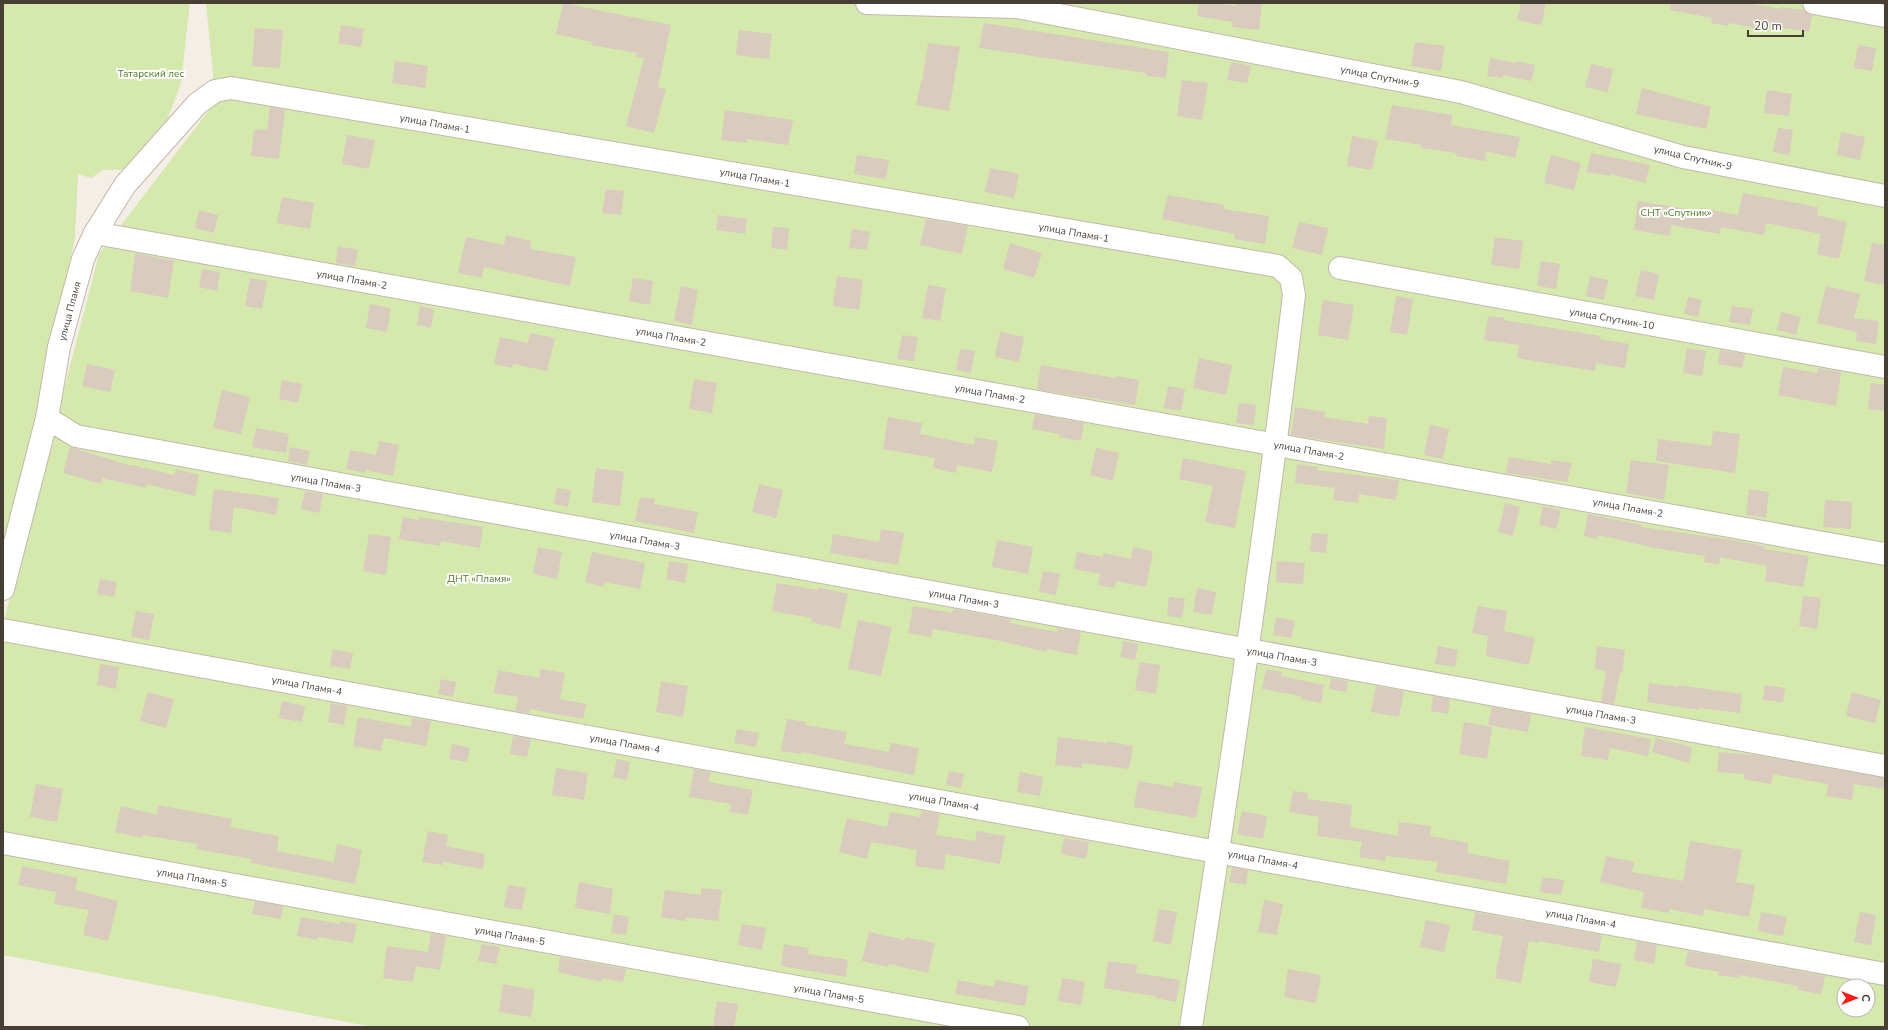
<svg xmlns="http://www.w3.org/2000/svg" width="1888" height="1030" viewBox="0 0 1888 1030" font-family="'Nunito Sans',sans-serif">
  <rect width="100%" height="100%" fill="#f4eee6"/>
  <!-- green -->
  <g fill="#d5e9ad" fill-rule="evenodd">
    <polygon points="3,3 190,3 181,83 162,134 139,162 121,170 103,170 91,178 78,174 75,237 29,466 3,553"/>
    <path d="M206,3H1885V1027H372L3,955V624L99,254L209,110L213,74ZM1844,986H1868V1010H1844Z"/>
  </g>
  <!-- building -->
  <g fill="#d9cbbe">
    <polygon points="563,3 671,25 658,87 666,89 654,133 626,126 644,58 636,57 637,53 591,45 592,42 556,34"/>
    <polygon points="1199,3 1216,3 1235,6 1235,3 1262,3 1259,30 1232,27 1233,22 1197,16"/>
    <polygon points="1521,3 1546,3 1541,25 1517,20"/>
    <polygon points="1671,3 1745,3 1781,9 1781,7 1804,10 1812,15 1809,32 1756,24 1755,28 1729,23 1728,26 1711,23 1712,18 1670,10"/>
    <polygon points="984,23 1169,52 1166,78 1146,76 1146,73 979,48"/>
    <polygon points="341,25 364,29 361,47 338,43"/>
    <polygon points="255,28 283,30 280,68 252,66"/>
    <polygon points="739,30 772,34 769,59 736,55"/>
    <polygon points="1415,42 1445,46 1441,71 1411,66"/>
    <polygon points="928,43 960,47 949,111 916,105 921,82 922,82"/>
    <polygon points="1858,45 1876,48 1872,71 1854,68"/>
    <polygon points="1490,58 1516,63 1516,61 1535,65 1531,81 1503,75 1503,78 1487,76"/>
    <polygon points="395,61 428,66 425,88 392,83"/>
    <polygon points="1231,62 1251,66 1247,83 1227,80"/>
    <polygon points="1591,64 1613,69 1608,92 1585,87"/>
    <polygon points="1182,80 1208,83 1202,120 1177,116"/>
    <polygon points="1642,88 1711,107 1706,129 1636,114"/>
    <polygon points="1767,90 1792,94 1789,116 1764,113"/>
    <polygon points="1392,105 1452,115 1451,125 1520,137 1515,158 1486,151 1485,161 1456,156 1457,153 1421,148 1422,145 1385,139"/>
    <polygon points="270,107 285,110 279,159 251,156 254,129 267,130"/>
    <polygon points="725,110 793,120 788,145 747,139 746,143 721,140"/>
    <polygon points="1778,128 1793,130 1789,155 1773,152"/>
    <polygon points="1841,132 1865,137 1860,160 1837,155"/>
    <polygon points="347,135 375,140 369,169 342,164"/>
    <polygon points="1352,136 1378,141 1372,170 1347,166"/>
    <polygon points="1591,153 1650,165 1645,183 1611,174 1611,176 1587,172"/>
    <polygon points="857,155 889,160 886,179 854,174"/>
    <polygon points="1551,155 1581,163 1574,190 1544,183"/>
    <polygon points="990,168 1019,174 1014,198 985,192"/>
    <polygon points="606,189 624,191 621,215 602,213"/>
    <polygon points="1743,193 1818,207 1817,215 1847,222 1839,259 1817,254 1821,234 1766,223 1764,235 1721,227 1720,234 1671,225 1670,236 1634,230 1638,201 1700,211 1701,208 1738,215"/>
    <polygon points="1168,195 1224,205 1223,209 1269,216 1265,244 1234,239 1235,234 1162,219"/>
    <polygon points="282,197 314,203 310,229 277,223"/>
    <polygon points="199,210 218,215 214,233 195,228"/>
    <polygon points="718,215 747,219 745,234 716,230"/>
    <polygon points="926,219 968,226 962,254 920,245"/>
    <polygon points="1299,222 1328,228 1322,255 1292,248"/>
    <polygon points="773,227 789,228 787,250 771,248"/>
    <polygon points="852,229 870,232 867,250 849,248"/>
    <polygon points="506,235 532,241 530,249 576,257 570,286 484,267 482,278 458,273 466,237 504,245"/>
    <polygon points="1495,237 1523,241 1519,269 1491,265"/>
    <polygon points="1010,243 1042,253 1034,278 1003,269"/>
    <polygon points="1872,243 1885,245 1885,285 1864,281"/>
    <polygon points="338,246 358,250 355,266 336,263"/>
    <polygon points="135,253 174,261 168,298 130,291"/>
    <polygon points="1541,261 1560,264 1556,289 1537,286"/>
    <polygon points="202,269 220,272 217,291 199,287"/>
    <polygon points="1641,270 1659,274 1654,300 1635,296"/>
    <polygon points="837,276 863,280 859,310 833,306"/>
    <polygon points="1590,276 1608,280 1604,300 1586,296"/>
    <polygon points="250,278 267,281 262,309 245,306"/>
    <polygon points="633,278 653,281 650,305 629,301"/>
    <polygon points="928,285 946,288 940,321 922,318"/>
    <polygon points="681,286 698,290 692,325 674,321"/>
    <polygon points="1826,286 1860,294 1854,318 1879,321 1876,344 1856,341 1857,332 1817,323"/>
    <polygon points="1396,296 1413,299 1407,335 1390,332"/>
    <polygon points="1688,297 1702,300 1698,317 1684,314"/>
    <polygon points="1323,300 1354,305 1348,340 1318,335"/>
    <polygon points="370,304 391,308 387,332 366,328"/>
    <polygon points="420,306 434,309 431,328 417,325"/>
    <polygon points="1732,306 1753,309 1750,325 1729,322"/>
    <polygon points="1781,312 1801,317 1796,335 1777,330"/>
    <polygon points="1488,316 1505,318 1504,320 1600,336 1600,339 1629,344 1625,368 1596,363 1595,371 1517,358 1519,345 1484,340"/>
    <polygon points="1000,332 1024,337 1019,362 995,357"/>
    <polygon points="530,333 555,338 547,371 513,364 512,368 494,364 500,337 528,343"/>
    <polygon points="902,335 918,337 914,361 897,359"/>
    <polygon points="1687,348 1706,351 1702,376 1683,373"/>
    <polygon points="960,349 975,351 971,373 956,370"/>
    <polygon points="1720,350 1745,354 1742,368 1718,364"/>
    <polygon points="1199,358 1232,365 1226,395 1193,388"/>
    <polygon points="87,364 115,370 110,392 82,386"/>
    <polygon points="1041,365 1115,378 1116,376 1139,380 1135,405 1040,390 1037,388"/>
    <polygon points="1783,367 1817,373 1818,368 1841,372 1836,406 1778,395"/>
    <polygon points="694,379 717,383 712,413 689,409"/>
    <polygon points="282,380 302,384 298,403 279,399"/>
    <polygon points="1871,383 1885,385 1885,411 1868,409"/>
    <polygon points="1168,386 1185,389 1181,411 1164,408"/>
    <polygon points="222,390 250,397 241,434 213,428"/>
    <polygon points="1239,403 1256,405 1254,425 1236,423"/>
    <polygon points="1295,407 1325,412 1324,417 1368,424 1369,416 1387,418 1384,449 1291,435"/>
    <polygon points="1035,414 1084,423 1081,441 1059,437 1059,434 1032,429"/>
    <polygon points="888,417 922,423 920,434 974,445 975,437 998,441 992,472 957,465 956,473 933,468 935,458 883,449"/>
    <polygon points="1430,425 1449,429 1443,459 1424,455"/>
    <polygon points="256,428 289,434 286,453 252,447"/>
    <polygon points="1713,431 1740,434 1735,473 1656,461 1658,439 1711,446"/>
    <polygon points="379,441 399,445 393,476 366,470 365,473 346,469 350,450 376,455"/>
    <polygon points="70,447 132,466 132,465 174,475 176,469 199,475 195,496 147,484 146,488 103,478 101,484 63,473"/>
    <polygon points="290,447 310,451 307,465 288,461"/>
    <polygon points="1096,448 1119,453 1113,481 1090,475"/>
    <polygon points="1509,457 1551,464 1551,460 1572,463 1567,482 1506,473"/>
    <polygon points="1183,458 1246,471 1235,528 1205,522 1213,486 1179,479"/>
    <polygon points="1631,460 1669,465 1664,500 1626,493"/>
    <polygon points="1297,464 1318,467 1317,470 1399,480 1396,500 1359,494 1358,503 1333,500 1335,488 1295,483"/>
    <polygon points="596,468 624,472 620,506 592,502"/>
    <polygon points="759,484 783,490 776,518 752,512"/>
    <polygon points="557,488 571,490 568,507 554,504"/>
    <polygon points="214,489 279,498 276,515 234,507 231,533 209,530"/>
    <polygon points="1749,489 1769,492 1766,518 1746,515"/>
    <polygon points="305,491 323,494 319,513 301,509"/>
    <polygon points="640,497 655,499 654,504 698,512 694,533 635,521"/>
    <polygon points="1825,500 1852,502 1851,529 1823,527"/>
    <polygon points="1505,503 1520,507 1513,536 1498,532"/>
    <polygon points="1543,506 1561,511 1556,529 1539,525"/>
    <polygon points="1588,514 1642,525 1641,527 1732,540 1764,546 1764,549 1809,556 1803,587 1765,581 1767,566 1720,557 1719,565 1704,562 1705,556 1660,549 1598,535 1597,539 1584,536"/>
    <polygon points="403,517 418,520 419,517 483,527 480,548 441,541 440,546 399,539"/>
    <polygon points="881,529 904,533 898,565 830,553 833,534 879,542"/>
    <polygon points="1312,533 1328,534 1326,553 1310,551"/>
    <polygon points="369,534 391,537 386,575 363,571"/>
    <polygon points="997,540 1033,547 1028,574 992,567"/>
    <polygon points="538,547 562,552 557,579 533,574"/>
    <polygon points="1133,547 1153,551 1146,587 1116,581 1114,588 1098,585 1100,574 1074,569 1077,552 1103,557 1103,553 1131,559"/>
    <polygon points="592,552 645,563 640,589 605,582 604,587 585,582"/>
    <polygon points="669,561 688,564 685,583 666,579"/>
    <polygon points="1277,561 1305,563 1303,584 1276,582"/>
    <polygon points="1043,571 1060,574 1056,595 1039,592"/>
    <polygon points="100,579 117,582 114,597 97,594"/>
    <polygon points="777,583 818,590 818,587 848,594 840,629 811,622 812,618 772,611"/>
    <polygon points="1197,588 1216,592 1212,615 1193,612"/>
    <polygon points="1803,596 1821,598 1817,629 1799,626"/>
    <polygon points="1169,597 1185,598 1182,618 1167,616"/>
    <polygon points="913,606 952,613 953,609 1011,619 1010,623 1057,632 1058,628 1081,632 1077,655 1047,649 1046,652 996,640 933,629 931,637 908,633"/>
    <polygon points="1478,606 1507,611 1504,631 1535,638 1529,665 1486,656 1488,636 1472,633"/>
    <polygon points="136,611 154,614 149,640 131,637"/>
    <polygon points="1276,617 1295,621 1291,638 1273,635"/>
    <polygon points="858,620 892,627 881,676 848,669"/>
    <polygon points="1123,641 1138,644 1135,660 1120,657"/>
    <polygon points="1438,646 1458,650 1455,667 1435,664"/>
    <polygon points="1597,646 1625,650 1622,673 1620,673 1614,704 1601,702 1606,671 1595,669"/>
    <polygon points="333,649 353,653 350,669 330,666"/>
    <polygon points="1140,662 1160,665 1156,694 1135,690"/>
    <polygon points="100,664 119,667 116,689 97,685"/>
    <polygon points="541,669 565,673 560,699 587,704 583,719 530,709 529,713 515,711 518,697 494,693 498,670 539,678"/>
    <polygon points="1266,669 1282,672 1281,676 1324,685 1321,703 1301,699 1301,696 1262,689"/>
    <polygon points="1331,678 1348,681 1346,692 1329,689"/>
    <polygon points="441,679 456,682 453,697 438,694"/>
    <polygon points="661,681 688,686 683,717 656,712"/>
    <polygon points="1649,683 1678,687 1678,685 1742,694 1740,713 1699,708 1699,710 1647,702"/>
    <polygon points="1765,685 1785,688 1783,702 1763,700"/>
    <polygon points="1376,686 1404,691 1399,717 1371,712"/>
    <polygon points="148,692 174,699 166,728 140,721"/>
    <polygon points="1852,692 1881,700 1875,723 1846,716"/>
    <polygon points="1433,696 1450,699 1448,714 1431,711"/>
    <polygon points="282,701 305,706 302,722 279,718"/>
    <polygon points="331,703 347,706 344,725 328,722"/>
    <polygon points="1492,707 1531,714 1528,732 1488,725"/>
    <polygon points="358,717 411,727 412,718 431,721 426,746 384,738 381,751 353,746"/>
    <polygon points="787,719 806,722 806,725 847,732 844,744 889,752 891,743 919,748 914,775 801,752 801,754 781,751"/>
    <polygon points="1464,722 1492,727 1487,759 1459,754"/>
    <polygon points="1585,727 1651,739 1648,756 1610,748 1608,760 1581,756"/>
    <polygon points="737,729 759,733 756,747 734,743"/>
    <polygon points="513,736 531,739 527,757 510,754"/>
    <polygon points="1058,737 1107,743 1107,741 1133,746 1129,769 1082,763 1082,768 1055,765"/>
    <polygon points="1656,738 1692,747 1689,763 1652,752"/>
    <polygon points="452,744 470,748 467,762 449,759"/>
    <polygon points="1719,752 1755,755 1885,778 1885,789 1854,784 1852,800 1826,796 1828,784 1773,774 1771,784 1744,779 1745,774 1717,772"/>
    <polygon points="617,759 630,762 627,780 613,777"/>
    <polygon points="556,768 588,773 584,800 552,795"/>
    <polygon points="694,769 711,772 709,782 753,790 748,815 730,812 731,804 689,797"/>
    <polygon points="949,771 964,774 961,788 946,785"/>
    <polygon points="1020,772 1043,777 1040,796 1017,792"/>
    <polygon points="1138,781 1173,787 1174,782 1202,787 1196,818 1134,807"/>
    <polygon points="36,784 63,789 57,822 30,817"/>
    <polygon points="1293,791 1308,793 1307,799 1352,805 1350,827 1398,836 1399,822 1431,826 1430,836 1469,843 1467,853 1510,861 1506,884 1436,872 1438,862 1386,856 1385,861 1359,857 1362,842 1317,836 1319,817 1289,812"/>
    <polygon points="158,805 232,819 230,827 279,836 277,851 334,862 337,844 362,850 355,884 251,863 252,859 196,849 197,844 143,835 142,838 115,832 121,806 157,815"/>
    <polygon points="922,811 940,814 936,835 975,841 977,831 1005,836 1000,864 946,854 944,870 915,866 917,850 871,842 867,859 839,852 847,818 887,827 890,812 920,817"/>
    <polygon points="1242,811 1267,816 1263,839 1237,834"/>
    <polygon points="428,831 448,835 446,846 485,854 483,869 443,862 443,865 422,862"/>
    <polygon points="1064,838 1089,842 1086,859 1061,854"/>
    <polygon points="1690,841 1742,850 1736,882 1755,885 1749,917 1704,909 1703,916 1669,909 1669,913 1641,908 1644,892 1600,882 1606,856 1634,862 1632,872 1683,881"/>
    <polygon points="22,866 78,878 75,890 118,901 108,941 83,935 89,910 54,904 56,892 18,885"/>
    <polygon points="1232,867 1248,870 1246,885 1229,882"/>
    <polygon points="1543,877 1564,880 1561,895 1540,892"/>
    <polygon points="579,882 613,889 610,914 575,908"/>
    <polygon points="508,885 526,888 522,910 504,907"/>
    <polygon points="701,888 722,890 718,921 686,917 685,921 661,917 665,890 701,895"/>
    <polygon points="1264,900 1283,904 1277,935 1258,932"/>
    <polygon points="255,901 283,906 281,919 252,914"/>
    <polygon points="1159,909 1177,912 1171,945 1153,941"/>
    <polygon points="1475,912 1602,935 1599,952 1539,941 1538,943 1529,941 1521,983 1495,978 1503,936 1472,930"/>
    <polygon points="1761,912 1787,917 1783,936 1758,931"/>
    <polygon points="1860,912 1876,915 1871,945 1854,942"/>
    <polygon points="614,914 629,917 626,935 611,933"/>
    <polygon points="301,917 340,924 340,921 357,924 353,943 318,937 317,940 297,936"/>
    <polygon points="1426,920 1450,925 1444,952 1420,947"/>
    <polygon points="742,924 766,928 762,950 738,945"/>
    <polygon points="869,932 905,940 906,937 935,943 928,973 889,964 888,967 862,961"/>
    <polygon points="431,933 446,936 440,970 416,966 413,982 383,978 387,946 428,952"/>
    <polygon points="1637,941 1657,945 1654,964 1634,960"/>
    <polygon points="482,944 500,947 496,964 478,961"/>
    <polygon points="784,944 809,948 808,954 848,960 846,977 781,966"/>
    <polygon points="1688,951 1825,976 1821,994 1798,990 1798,986 1740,975 1739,978 1718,975 1719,972 1685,966"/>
    <polygon points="560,957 626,969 623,982 602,978 602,982 558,972"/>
    <polygon points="1593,959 1621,964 1616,987 1589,982"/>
    <polygon points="1108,961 1137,965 1136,973 1180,980 1176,1002 1155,998 1155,996 1104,988"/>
    <polygon points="1288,969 1321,975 1316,1003 1284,997"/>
    <polygon points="1062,978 1085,982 1081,1005 1058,1001"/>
    <polygon points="958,980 994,987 995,980 1029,986 1025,1006 955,994"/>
    <polygon points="503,984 535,990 531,1017 499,1012"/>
    <polygon points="717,1001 738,1004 734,1027 713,1026"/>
  </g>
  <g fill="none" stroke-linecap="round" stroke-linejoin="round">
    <!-- minor casing -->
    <g stroke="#c2b8ab" stroke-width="24">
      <g id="minor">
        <polyline points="867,3 1017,7 1461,92 1683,157 1885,196"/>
        <polyline points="1814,3 1885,16"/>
        <polyline points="95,233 1885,554"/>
        <polyline points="1340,268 1885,367"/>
        <polyline points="47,418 76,436 1885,766"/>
        <path d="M3,589L47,418L59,347L83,259L95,233L125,185L197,104L215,91L231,88L1278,266L1291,278L1294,295C1265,539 1229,784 1191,1027"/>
        <polyline points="3,630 1885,974"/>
        <polyline points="3,843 1018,1027"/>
      </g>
    </g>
    <!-- minor -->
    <use href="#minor" stroke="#fff" stroke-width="22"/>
  </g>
  <g text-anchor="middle" stroke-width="4" stroke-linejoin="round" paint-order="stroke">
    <!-- park labels -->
    <g font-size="10" fill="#507a26" stroke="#fff">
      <text x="151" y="77">Татарский лес</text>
      <text x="1676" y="216">СНТ «Спутник»</text>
      <text x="479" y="582">ДНТ «Пламя»</text>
    </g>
    <!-- street labels -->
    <g font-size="10" fill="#473e35" stroke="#fff">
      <text transform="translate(1380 76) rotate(11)" y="4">улица Спутник-9</text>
      <text transform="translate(435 123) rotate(10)" y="4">улица Пламя-1</text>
      <text transform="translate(1693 157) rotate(13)" y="4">улица Спутник-9</text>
      <text transform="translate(755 177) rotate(10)" y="4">улица Пламя-1</text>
      <text transform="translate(1074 232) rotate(10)" y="4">улица Пламя-1</text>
      <text transform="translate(352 279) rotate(10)" y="4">улица Пламя-2</text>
      <text transform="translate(69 311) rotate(-75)" y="4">улица Пламя</text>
      <text transform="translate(1612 318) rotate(10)" y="4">улица Спутник-10</text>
      <text transform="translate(671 336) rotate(10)" y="4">улица Пламя-2</text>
      <text transform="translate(990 393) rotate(10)" y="4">улица Пламя-2</text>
      <text transform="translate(1309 450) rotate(10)" y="4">улица Пламя-2</text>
      <text transform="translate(326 482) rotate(10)" y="4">улица Пламя-3</text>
      <text transform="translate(1628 507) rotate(10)" y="4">улица Пламя-2</text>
      <text transform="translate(645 540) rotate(10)" y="4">улица Пламя-3</text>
      <text transform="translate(964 598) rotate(10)" y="4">улица Пламя-3</text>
      <text transform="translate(1282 656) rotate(10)" y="4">улица Пламя-3</text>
      <text transform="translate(307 685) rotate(10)" y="4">улица Пламя-4</text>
      <text transform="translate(1601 714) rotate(10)" y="4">улица Пламя-3</text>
      <text transform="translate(625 743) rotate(10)" y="4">улица Пламя-4</text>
      <text transform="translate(944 801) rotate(10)" y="4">улица Пламя-4</text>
      <text transform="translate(1263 859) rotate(10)" y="4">улица Пламя-4</text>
      <text transform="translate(192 877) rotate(10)" y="4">улица Пламя-5</text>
      <text transform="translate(1581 918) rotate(10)" y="4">улица Пламя-4</text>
      <text transform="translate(510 935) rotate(10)" y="4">улица Пламя-5</text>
      <text transform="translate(829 993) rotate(10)" y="4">улица Пламя-5</text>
    </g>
  </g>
  <!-- border -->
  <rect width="1888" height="1030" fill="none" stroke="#473e35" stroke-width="8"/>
  <!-- north arrow -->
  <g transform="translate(1856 998) rotate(90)"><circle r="19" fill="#ffffff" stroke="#b5b2ae"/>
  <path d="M0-3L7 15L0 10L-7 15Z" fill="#ff1a12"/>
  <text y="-6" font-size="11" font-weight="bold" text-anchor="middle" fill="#473e35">С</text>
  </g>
  <!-- scale -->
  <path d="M1748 30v6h55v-6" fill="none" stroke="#473e35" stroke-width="2"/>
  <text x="1754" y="30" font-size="12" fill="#473e35" stroke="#ffffff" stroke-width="3" paint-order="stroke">20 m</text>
</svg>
